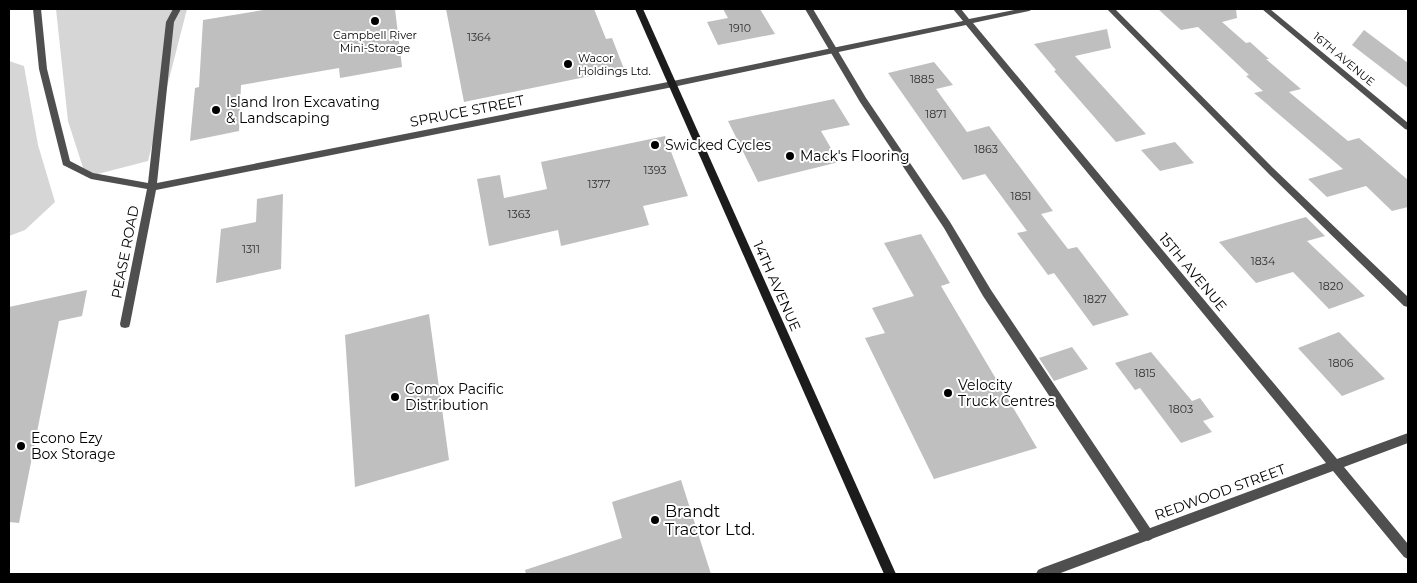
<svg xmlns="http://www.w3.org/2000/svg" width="1417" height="583" viewBox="0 0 1417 583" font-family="Montserrat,sans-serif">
  <rect width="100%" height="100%" fill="#fff"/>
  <!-- green -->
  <g fill="#d6d6d6">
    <polygon points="56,9 187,9 148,161 86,177 68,121"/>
    <polygon points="9,61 24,66 38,145 55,202 25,230 9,236"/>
  </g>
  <!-- building -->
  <g fill="#bfbfbf">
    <polygon points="269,9 395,9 402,67 340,78 339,68 241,85 239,131 190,141 195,88 199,87 203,20"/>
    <polygon points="446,9 594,9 606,39 612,38 624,69 464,102"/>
    <polygon points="723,9 760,9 775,34 718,45 707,22 728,18"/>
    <polygon points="1158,9 1236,9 1237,18 1222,22 1246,43 1250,42 1269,59 1266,59 1301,89 1289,92 1348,141 1359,138 1408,180 1408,207 1392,211 1366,186 1327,197 1308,179 1343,169 1254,93 1263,91 1246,76 1249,75 1198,27 1181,30"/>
    <polygon points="1107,29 1111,48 1075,56 1146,134 1116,142 1054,71 1056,70 1034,44"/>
    <polygon points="1364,30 1408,63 1408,88 1352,45"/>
    <polygon points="934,62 953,85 936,89 967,132 989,126 1053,211 1041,214 1068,249 1077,247 1129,315 1093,326 1054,273 1048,275 1017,233 1027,231 985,174 963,180 888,73"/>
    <polygon points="834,99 850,125 821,131 839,162 758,182 728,121"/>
    <polygon points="665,136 688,196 643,206 649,225 561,246 558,230 489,246 477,179 500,175 504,198 547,189 541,162"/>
    <polygon points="1175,142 1194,163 1160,171 1141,150"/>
    <polygon points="283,194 281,269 216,283 221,229 256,222 257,199"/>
    <polygon points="1306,217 1325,236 1307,241 1365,296 1329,309 1293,272 1256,283 1219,242"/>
    <polygon points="921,234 950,283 941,286 1037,448 934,479 865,338 885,333 872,308 914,296 884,243"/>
    <polygon points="87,290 82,316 59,321 19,523 9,522 9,307"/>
    <polygon points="429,314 449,460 355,487 345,335"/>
    <polygon points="1339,332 1385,379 1342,396 1298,348"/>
    <polygon points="1072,347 1088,369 1054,381 1039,358"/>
    <polygon points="1151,352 1192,401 1200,398 1214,417 1203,421 1212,432 1181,443 1140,388 1135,390 1115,363"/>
    <polygon points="681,480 711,574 526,574 525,570 622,538 612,502"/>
  </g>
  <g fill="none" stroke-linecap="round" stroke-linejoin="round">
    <!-- service -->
    <g fill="#4f4f4f" fill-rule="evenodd">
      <polygon points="805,9 813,9 866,98 950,222 991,290 1152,531 1154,535 1152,539 1148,541 1144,539 983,296 944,228 860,102"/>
      <polygon points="1107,9 1115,9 1273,168 1408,297 1408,307 1404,306 1267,172"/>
    </g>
    <!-- minor -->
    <polygon fill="#4f4f4f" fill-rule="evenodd" points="33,9 41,9 47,69 70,161 93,173 148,183 166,22 173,9 181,9 174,22 157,183 673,81 963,21 953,9 961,9 969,19 1019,9 1033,9 1029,11 973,23 1337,459 1408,433 1408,443 1344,467 1408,544 1408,559 1404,557 1333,471 1058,574 1036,574 1038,570 1042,568 1326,463 966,25 673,87 156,190 130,324 129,327 125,328 121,327 120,324 147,189 91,179 63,165 39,69"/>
    <!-- tertiary -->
    <polygon fill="#4f4f4f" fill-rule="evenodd" points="1262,9 1270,9 1408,123 1408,130 1405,129"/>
    <!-- secondary -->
    <polygon fill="#1c1c1c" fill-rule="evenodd" points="635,9 643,9 896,574 884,574"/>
  </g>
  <!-- markers -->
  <g fill="#000" stroke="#fff" stroke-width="2">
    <circle cx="375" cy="21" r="5"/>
    <circle cx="568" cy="64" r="5"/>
    <circle cx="216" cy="110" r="5"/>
    <circle cx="655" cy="145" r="5"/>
    <circle cx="790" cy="156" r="5"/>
    <circle cx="948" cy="393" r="5"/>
    <circle cx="395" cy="397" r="5"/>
    <circle cx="21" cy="446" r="5"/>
    <circle cx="655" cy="520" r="5"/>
  </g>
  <g text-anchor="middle" stroke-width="4" stroke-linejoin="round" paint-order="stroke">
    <!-- number labels -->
    <g font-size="11" fill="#303030">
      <text x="740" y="32">1910</text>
      <text x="479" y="41">1364</text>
      <text x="922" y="83">1885</text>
      <text x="936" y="118">1871</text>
      <text x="986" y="153">1863</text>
      <text x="655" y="174">1393</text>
      <text x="599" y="188">1377</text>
      <text x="1021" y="200">1851</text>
      <text x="519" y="218">1363</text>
      <text x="251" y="253">1311</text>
      <text x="1263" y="265">1834</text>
      <text x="1331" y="290">1820</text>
      <text x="1095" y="303">1827</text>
      <text x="1341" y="367">1806</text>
      <text x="1145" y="377">1815</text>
      <text x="1181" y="413">1803</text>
    </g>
    <!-- far-poi labels -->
    <g font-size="11" fill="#000" stroke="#fff">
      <text x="375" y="39">Campbell River<tspan x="375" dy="13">Mini-Storage</tspan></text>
      <text x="578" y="62" text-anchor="start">Wacor<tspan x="578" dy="13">Holdings Ltd.</tspan></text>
    </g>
    <!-- far-street labels -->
    <g font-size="11" fill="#000" stroke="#fff">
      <text transform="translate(1344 59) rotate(40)" y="4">16TH AVENUE</text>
    </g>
    <!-- poi labels -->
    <g font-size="14" fill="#000" stroke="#fff" text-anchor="start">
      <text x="226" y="107">Island Iron Excavating<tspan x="226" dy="16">&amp; Landscaping</tspan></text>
      <text x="665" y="150">Swicked Cycles</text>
      <text x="800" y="161">Mack's Flooring</text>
      <text x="958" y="390">Velocity<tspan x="958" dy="16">Truck Centres</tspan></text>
      <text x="405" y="394">Comox Pacific<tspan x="405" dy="16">Distribution</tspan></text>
      <text x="31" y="443">Econo Ezy<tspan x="31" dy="16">Box Storage</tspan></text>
    </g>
    <!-- street labels -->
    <g font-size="14" fill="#000" stroke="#fff">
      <text transform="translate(467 111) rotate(-11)" y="5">SPRUCE STREET</text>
      <text transform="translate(125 252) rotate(-79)" y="5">PEASE ROAD</text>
      <text transform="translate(1193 272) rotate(50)" y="5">15TH AVENUE</text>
      <text transform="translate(777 286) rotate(66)" y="5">14TH AVENUE</text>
      <text transform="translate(1220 492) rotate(-20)" y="5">REDWOOD STREET</text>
    </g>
    <!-- near-poi labels -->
    <g font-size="16" fill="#000" stroke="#fff" text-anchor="start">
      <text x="665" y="517">Brandt<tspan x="665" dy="18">Tractor Ltd.</tspan></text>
    </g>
  </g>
  <!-- border -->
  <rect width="1417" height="583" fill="none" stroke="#000000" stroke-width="20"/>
</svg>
